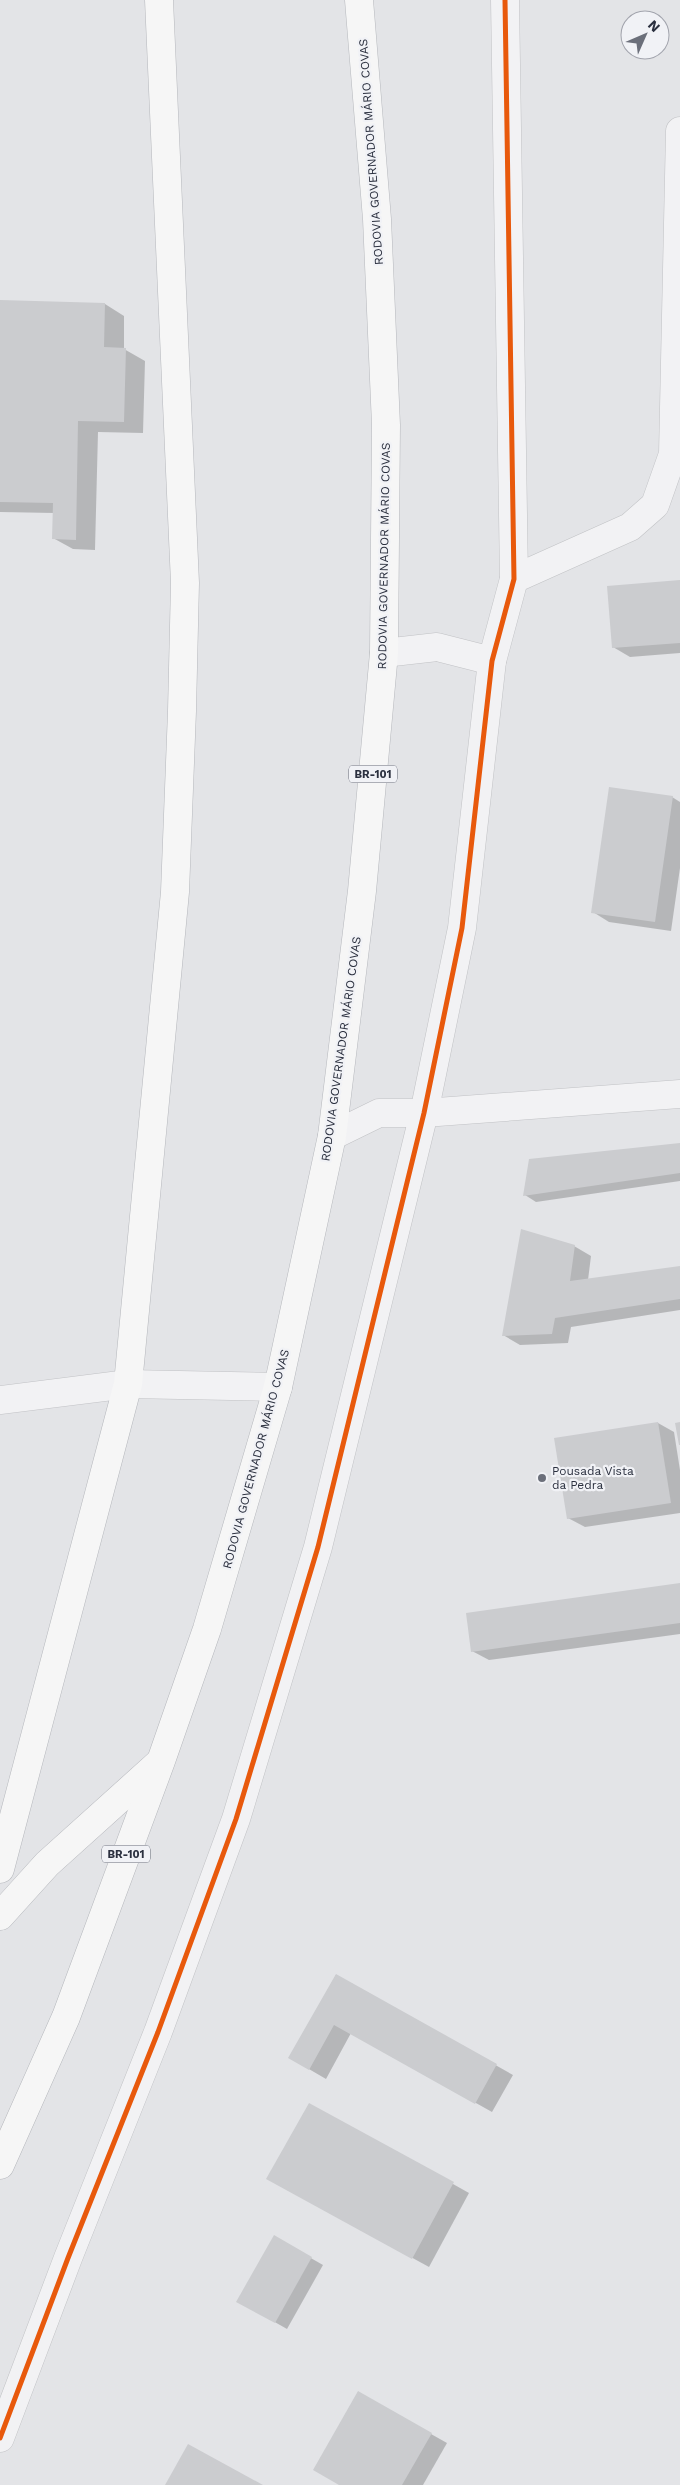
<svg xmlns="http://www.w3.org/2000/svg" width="680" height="2485" viewBox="0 0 680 2485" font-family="'Work Sans',sans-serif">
  <rect width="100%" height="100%" fill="#e3e4e7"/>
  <!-- shadow -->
  <g fill="#0003">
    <polygon points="0,301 105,304 124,316 124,349 145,361 143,433 98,432 95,550 73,549 53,538 54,513 0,512"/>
    <polygon points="680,582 680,653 630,657 613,647"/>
    <polygon points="672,797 680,802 680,868 671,931 609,922 593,912"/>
    <polygon points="680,1144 680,1181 536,1202 525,1195"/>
    <polygon points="574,1246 591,1256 588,1280 680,1268 680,1310 571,1327 568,1343 520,1345 503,1335"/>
    <polygon points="658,1423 674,1432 680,1470 680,1513 585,1527 568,1518"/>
    <polygon points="680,1585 680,1634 489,1660 472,1651"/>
    <polygon points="336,1975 513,2075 492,2112 351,2033 326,2079 290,2058"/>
    <polygon points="453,2184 469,2193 429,2267 285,2188"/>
    <polygon points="274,2237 323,2265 287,2329 238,2301"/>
    <polygon points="358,2393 447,2443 423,2485 341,2485"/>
  </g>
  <!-- building -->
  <g fill="#cbcccf">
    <polygon points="0,300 105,303 104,347 126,348 124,422 78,421 76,540 52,539 53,503 0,502"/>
    <polygon points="680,580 680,643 612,648 607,586"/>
    <polygon points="609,787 673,796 655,922 591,913"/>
    <polygon points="680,1143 680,1173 523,1196 529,1159"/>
    <polygon points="521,1229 575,1245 570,1281 680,1266 680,1299 555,1318 552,1334 502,1336"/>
    <polygon points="658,1422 671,1503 567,1519 554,1438"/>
    <polygon points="680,1422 680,1445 679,1445 675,1423"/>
    <polygon points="680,1583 680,1623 471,1652 466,1613"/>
    <polygon points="336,1974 497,2064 475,2104 334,2025 309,2070 288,2058"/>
    <polygon points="309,2103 454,2182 412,2259 266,2179"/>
    <polygon points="274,2235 312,2257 275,2323 236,2302"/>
    <polygon points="358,2391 432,2433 402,2485 339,2485 313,2470"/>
    <polygon points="188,2444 263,2485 165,2485"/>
  </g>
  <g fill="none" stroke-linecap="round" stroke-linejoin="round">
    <!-- minor casing -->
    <g stroke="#c1c2c5" stroke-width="29">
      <g id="minor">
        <polyline points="514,579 630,527 655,505 673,454 680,131"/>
        <polyline points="384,653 437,647 492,661"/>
        <polyline points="332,1136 379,1113 424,1113 680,1094"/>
        <polyline points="0,1400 128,1384 278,1387"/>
        <polyline points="0,2438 68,2258 158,2032 236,1819 318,1547 424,1113 462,928 492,661 514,579 505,0"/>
      </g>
    </g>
    <!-- highway casing -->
    <g stroke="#b5b7bc" stroke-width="29">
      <g id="highway">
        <polyline points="0,1869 128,1384 175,892 182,711 185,583 159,0"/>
        <polyline points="0,1916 47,1864 158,1764"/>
        <polyline points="0,2165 66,2017 161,1761 207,1629 278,1387 332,1136 362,891 384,653 386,425 377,219 359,0"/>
      </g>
    </g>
    <!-- minor -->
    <use href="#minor" stroke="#f2f2f4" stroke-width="28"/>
    <!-- highway -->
    <use href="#highway" stroke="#f6f6f6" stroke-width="28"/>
    <!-- cycleway casing -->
    <g stroke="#f1f2f6" stroke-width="8">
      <polyline id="cycleway" points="0,2438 68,2258 158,2032 236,1819 318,1547 424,1113 462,928 492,661 514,579 505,0"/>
    </g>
    <!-- cycleway -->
    <use href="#cycleway" stroke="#e8590c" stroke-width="5"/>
  </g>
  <!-- markers -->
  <circle fill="#6b6f7a" stroke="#f1f2f6" stroke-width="2" cx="542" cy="1478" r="5"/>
  <g text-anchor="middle" stroke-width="4.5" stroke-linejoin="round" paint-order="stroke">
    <!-- shield labels -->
    <g fill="#f1f2f6" stroke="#666a76" stroke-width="1">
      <rect x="349" y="765.5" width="48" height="17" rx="4"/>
      <rect x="102" y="1845.5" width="48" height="17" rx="4"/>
    </g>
    <g font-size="11" font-weight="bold" fill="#2b303f">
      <text x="373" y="778">BR-101</text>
      <text x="126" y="1858">BR-101</text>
    </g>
    <!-- street labels -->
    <g font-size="12" fill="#2b303f" stroke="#f1f2f6">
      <text transform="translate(371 152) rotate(-94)" y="4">RODOVIA GOVERNADOR MÁRIO COVAS</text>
      <text transform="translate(384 556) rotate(-89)" y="4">RODOVIA GOVERNADOR MÁRIO COVAS</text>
      <text transform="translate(341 1049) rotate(-82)" y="4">RODOVIA GOVERNADOR MÁRIO COVAS</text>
      <text transform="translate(256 1459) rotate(-75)" y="4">RODOVIA GOVERNADOR MÁRIO COVAS</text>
    </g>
    <!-- poi labels -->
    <g font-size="12" fill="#2b303f" stroke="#f1f2f6" text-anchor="start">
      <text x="552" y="1475">Pousada Vista<tspan x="552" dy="14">da Pedra</tspan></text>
    </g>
  </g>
  <!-- north arrow -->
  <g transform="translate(645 35) rotate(45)"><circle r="24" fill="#f1f2f6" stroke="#a2a4ad"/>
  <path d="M0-4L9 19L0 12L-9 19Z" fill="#6b6f7a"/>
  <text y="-8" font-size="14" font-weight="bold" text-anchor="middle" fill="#2b303f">N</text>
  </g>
</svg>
